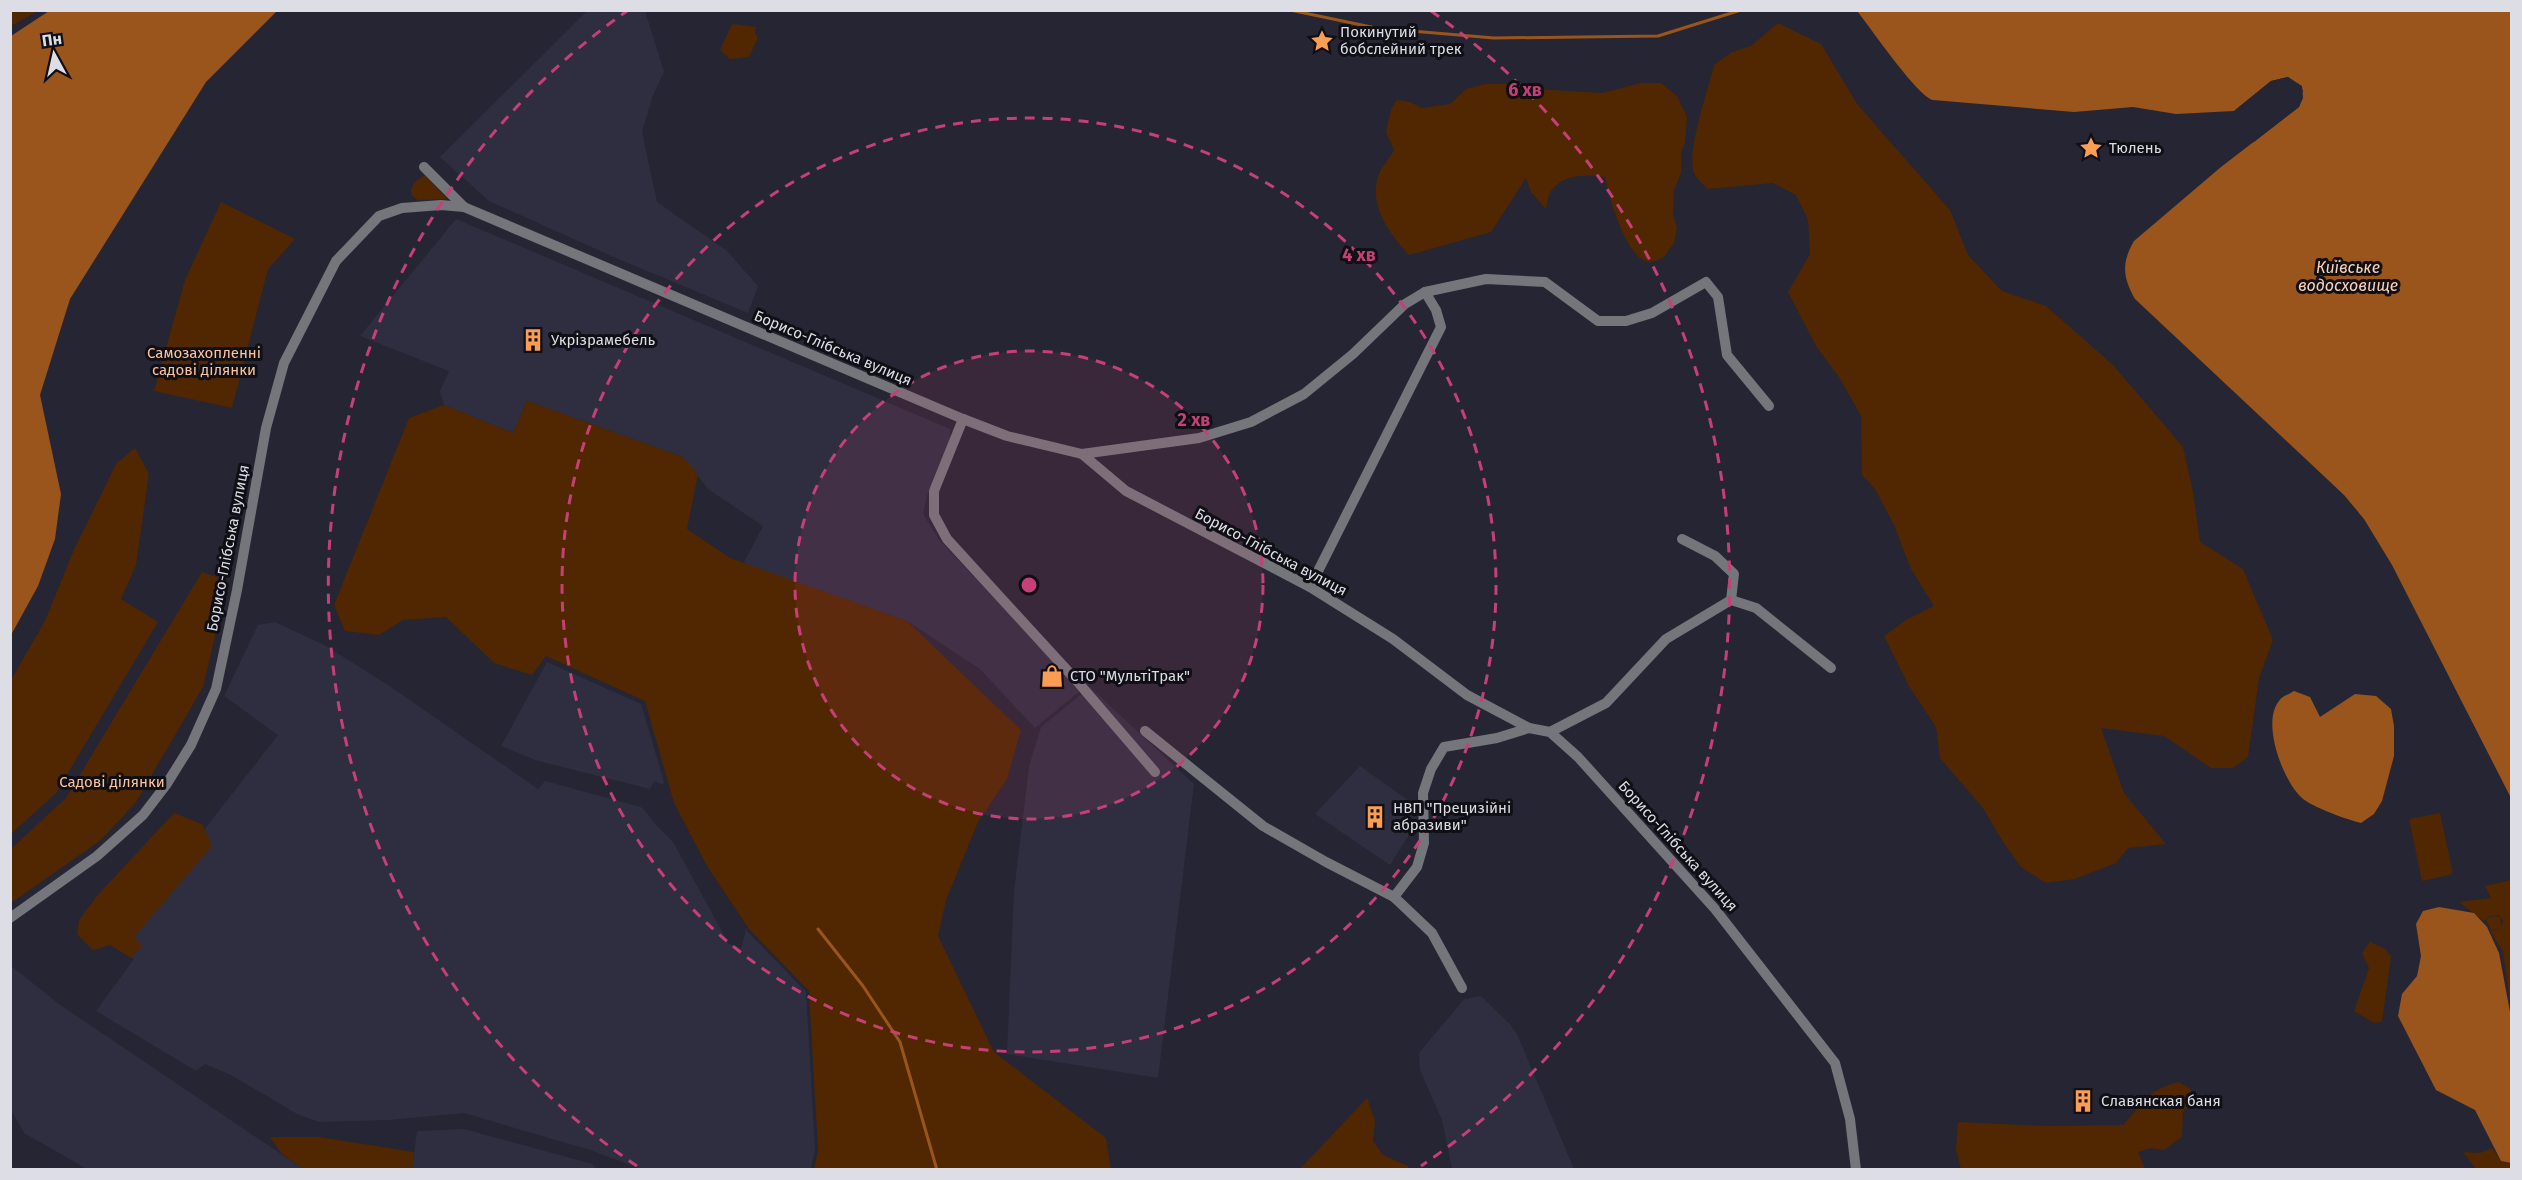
<svg xmlns="http://www.w3.org/2000/svg" width="2522" height="1180" viewBox="0 0 2522 1180" font-family="'Fira Sans',sans-serif">
  <rect width="100%" height="100%" fill="#262533"/>
  <!-- built -->
  <g fill="#2f2e40">
    <polygon points="587,11 645,11 664,72 653,95 642,132 657,202 727,251 758,286 748,313 616,258 489,201 440,157"/>
    <polygon points="456,219 950,429 950,439 927,496 923,514 940,541 1041,647 1079,692 1035,728 980,669 907,621 743,564 763,526 708,489 683,457 527,401 513,433 444,405 440,391 449,371 360,336"/>
    <polygon points="275,622 326,646 388,685 538,789 545,781 641,807 647,813 656,825 673,842 729,944 741,948 746,930 806,992 815,1149 811,1169 644,1170 590,1150 464,1113 388,1120 319,1122 297,1114 231,1075 205,1064 196,1071 96,1011 134,959 114,945 278,735 224,696 258,625"/>
    <polygon points="547,662 641,704 664,782 663,785 654,781 650,789 538,761 501,746"/>
    <polygon points="1090,687 1194,784 1158,1078 1007,1054 1014,892 1029,766 1041,727"/>
    <polygon points="1360,766 1412,803 1410,833 1390,865 1315,814"/>
    <polygon points="10,965 59,1004 303,1169 87,1169 24,1133 11,1110"/>
    <polygon points="1481,996 1510,1024 1517,1034 1574,1169 1452,1169 1442,1120 1420,1070 1419,1053 1464,999"/>
    <polygon points="464,1129 593,1164 596,1169 412,1170 417,1131"/>
  </g>
  <!-- green -->
  <g fill="#502701">
    <polygon points="11,10 38,10 38,11 11,26"/>
    <path d="M1778,23L1821,44L1857,104L1950,210L1968,255L2002,291L2046,306L2113,365L2183,447L2193,492L2200,542L2243,569L2273,640L2259,678L2248,757L2233,768H2211L2164,736L2101,728L2124,793L2166,844L2128,848L2116,863L2075,879L2046,883L2021,867L2003,842L1983,808L1940,758L1936,727L1909,686L1884,636L1906,620L1934,606L1911,569L1894,525L1875,489L1862,475L1861,416L1839,377L1816,346L1788,292L1810,254L1808,220L1796,195L1773,183L1708,189C1704,185 1698,180 1695,175C1684,156 1709,88 1714,65L1732,52L1751,46Z"/>
    <polygon points="732,24 756,27 755,33 758,38 749,57 730,59 720,50"/>
    <path d="M1641,83H1661L1677,96L1687,117L1685,142L1681,153V173L1674,190L1673,215L1677,228L1674,243L1663,258C1660,259 1654,262 1650,262C1626,261 1609,196 1605,177C1586,174 1564,174 1551,191C1548,195 1547,204 1546,209L1531,192L1526,178L1491,232L1409,255C1390,235 1367,204 1379,174C1382,166 1390,158 1394,150L1386,132L1391,109L1397,100L1410,102L1422,108L1450,104L1466,89L1485,84H1514L1535,89L1602,93Z"/>
    <path d="M425,175L447,199L418,200L411,195C410,184 417,180 425,175Z"/>
    <polygon points="221,202 295,239 268,269 232,408 154,391 185,280"/>
    <polygon points="527,401 683,457 698,474 687,529 730,558 907,621 1021,730 1007,779 978,822 946,900 938,936 994,1052 1106,1138 1111,1169 814,1169 818,1150 809,991 749,929 707,866 674,803 645,701 546,656 532,675 494,663 446,617 403,620 379,635 345,631 334,605 409,418 444,405 513,433"/>
    <polygon points="135,448 149,474 136,565 121,599 158,622 56,793 11,834 11,680 45,621 73,552 116,464"/>
    <polygon points="202,572 228,581 203,687 136,802 101,840 11,903 11,849 66,798"/>
    <polygon points="174,813 202,824 212,846 134,937 142,946 131,958 110,945 93,950 77,934 79,920 97,896"/>
    <polygon points="2440,813 2453,874 2422,881 2409,819"/>
    <polygon points="2511,880 2512,880 2511,1010 2503,952 2490,931 2500,929 2491,930 2486,920 2489,917 2499,916 2502,926 2503,921 2499,915 2489,916 2484,921 2459,902 2491,898 2485,886"/>
    <polygon points="2370,942 2385,949 2391,956 2382,1022 2374,1023 2354,1011 2369,968 2362,953"/>
    <path d="M2178,1082L2190,1088L2195,1103L2183,1111L2182,1137L2164,1150L2150,1148L2138,1152L2145,1169H1961L1956,1150L1958,1122L2048,1126L2123,1125C2144,1103 2145,1091 2178,1082Z"/>
    <polygon points="1367,1098 1375,1121 1373,1141 1383,1155 1408,1166 1409,1169 1300,1169"/>
    <polygon points="270,1137 319,1137 414,1152 412,1169 303,1169 282,1154"/>
    <polygon points="2492,1148 2501,1161 2511,1164 2511,1169 2476,1169 2463,1152 2480,1153"/>
  </g>
  <!-- water -->
  <g fill="#99551b">
    <polygon points="49,11 277,11 206,82 70,299 40,395 61,494 55,539 38,586 11,635 11,36"/>
    <path d="M1857,11H2511V798L2392,565L2364,519L2344,495L2135,299C2123,278 2121,263 2134,241L2221,167L2299,107L2303,90L2288,77L2271,81L2234,111L2176,114L2133,107L2074,112L1933,100C1917,96 1870,27 1857,11Z"/>
    <path d="M2294,691L2310,697L2320,717L2355,694L2376,696L2391,709L2394,726V756L2382,801L2374,814L2361,823C2348,820 2312,807 2302,798C2283,781 2261,723 2279,701C2282,696 2290,694 2294,691Z"/>
    <polygon points="2439,907 2474,913 2487,927 2499,953 2511,1017 2511,1163 2501,1161 2475,1110 2436,1090 2398,1016 2402,994 2417,976 2421,956 2416,924 2423,911"/>
  </g>
  <!-- pier -->
  <polygon fill="#262533" points="2288,77 2302,86 2303,98 2299,107 2254,142 2253,140 2296,105 2300,97 2299,87 2288,80 2281,81 2273,84 2235,114 2234,111 2271,81"/>
  <g fill="none" stroke-linecap="round" stroke-linejoin="round">
    <!-- stream -->
    <g stroke="#99551b" stroke-width="3">
      <polyline points="1290,10 1376,28 1494,38 1658,36 1741,10"/>
      <polyline points="818,929 863,986 900,1042 937,1170"/>
    </g>
    <!-- minor -->
    <g stroke="#75757c" stroke-width="10">
      <polyline points="424,167 464,207"/>
      <polyline points="963,419 934,491 934,515 947,539 1076,680 1155,772"/>
      <polyline points="1082,454 1199,438 1251,422 1304,394 1353,354 1405,304 1425,292 1486,279 1545,282 1598,321 1626,321 1652,313 1706,282 1718,297 1727,355 1769,406"/>
      <polyline points="1682,539 1715,556 1734,574 1731,600"/>
      <polyline points="1310,587 1441,327 1436,310 1425,292"/>
      <polyline points="1145,731 1263,826 1326,862 1394,897 1417,867 1424,843 1423,793 1431,769 1444,747 1497,738 1529,728"/>
      <polyline points="1550,732 1606,703 1666,639 1731,600 1756,608 1831,668"/>
      <polyline points="1394,897 1432,933 1462,988"/>
      <polyline points="10,918 97,856 143,815 166,785 191,745 216,689 237,590 266,428 284,363 336,261 379,216 402,208 441,205 464,207 963,419 1007,436 1082,454 1126,491 1310,587 1393,639 1467,695 1529,728 1550,732 1578,757 1715,909 1835,1063 1850,1119 1856,1170"/>
    </g>
  </g>
  <!-- distance rings -->
  <circle cx="1029" cy="585" r="234" fill="#c73f77" fill-opacity=".12"/>
  <g fill="none" stroke="#c73f77" stroke-width="3" stroke-dasharray="10 8">
    <circle cx="1029" cy="585" r="234"/>
    <circle cx="1029" cy="585" r="467"/>
    <path d="M637 1166A701 701 0 0 1 627 11M1431 11A701 701 0 0 1 1421 1166"/>
  </g>
  <!-- icons -->
  <defs>
    <g id="sight-bare" transform="scale(1.8)"><path d="M0-6L1.8-2.2L6-1.7L2.9 1.2L3.7 5.4L0 3.3L-3.7 5.4L-2.9 1.2L-6-1.7L-1.8-2.2Z" fill="#fc9d54" stroke="#0f0f15" stroke-width="2.5" paint-order="stroke"/></g>
    <g id="building-bare" transform="scale(1.8)"><path d="M-4-6H4V6H1V3H-1V6H-4ZM-2.5-4.3h1.7v1.8h-1.7ZM.8-4.3h1.7v1.8H.8ZM-2.5-1h1.7V.8h-1.7ZM.8-1h1.7V.8H.8Z" fill="#fc9d54" stroke="#0f0f15" stroke-width="2.5" paint-order="stroke"/></g>
    <g id="shop-bare" transform="scale(1.8)"><path d="M-5-2.5h2.3a2.7 3.5 0 0 1 5.4 0H5L5.5 6h-11ZM-1.5-2.5h3a1.5 2.3 0 0 0-3 0Z" fill="#fc9d54" stroke="#0f0f15" stroke-width="2.5" paint-order="stroke"/></g>
  </defs>
  <g fill-rule="evenodd">
    <use href="#sight-bare" x="1322" y="41"/>
    <use href="#sight-bare" x="2091" y="148"/>
    <use href="#building-bare" x="533" y="340"/>
    <use href="#shop-bare" x="1052" y="676"/>
    <use href="#building-bare" x="1375" y="817"/>
    <use href="#building-bare" x="2083" y="1101"/>
  </g>
  <g text-anchor="middle" stroke-width="6" stroke-linejoin="round" paint-order="stroke">
    <!-- poi labels -->
    <g font-size="15" fill="#dddde6" stroke="#0f0f15" text-anchor="start">
      <text x="1340" y="37">Покинутий<tspan x="1340" dy="17">бобслейний трек</tspan></text>
      <text x="2109" y="153">Тюлень</text>
      <text x="551" y="345">Укрізрамебель</text>
      <text x="1070" y="681">СТО "МультіТрак"</text>
      <text x="1393" y="813">НВП "Прецизійні<tspan x="1393" dy="17">абразиви"</tspan></text>
      <text x="2101" y="1106">Славянская баня</text>
    </g>
    <!-- street labels -->
    <g font-size="15" fill="#dddde6" stroke="#0f0f15">
      <text transform="translate(833 348) rotate(23)" y="5">Борисо-Глібська вулиця</text>
      <text transform="translate(228 548) rotate(-79)" y="5">Борисо-Глібська вулиця</text>
      <text transform="translate(1271 552) rotate(28)" y="5">Борисо-Глібська вулиця</text>
      <text transform="translate(1678 846) rotate(48)" y="5">Борисо-Глібська вулиця</text>
    </g>
    <!-- park labels -->
    <g font-size="15" fill="#fec39b" stroke="#0f0f15">
      <text x="204" y="358">Самозахопленні<tspan x="204" dy="17">садові ділянки</tspan></text>
      <text x="112" y="787">Садові ділянки</text>
    </g>
    <!-- water labels -->
    <g font-size="16" font-style="italic" fill="#fad2b8" stroke="#0f0f15">
      <text x="2348" y="273">Київське<tspan x="2348" dy="18">водосховище</tspan></text>
    </g>
  </g>
  <circle cx="1029" cy="585" r="9" fill="#c73f77" stroke="#0f0f15" stroke-width="3"/>
  <g font-size="18" text-anchor="middle" font-weight="bold" fill="#c73f77" stroke="#0f0f15" stroke-width="6" stroke-linejoin="round" paint-order="stroke">
    <text x="1525" y="96">6 хв</text>
    <text x="1359" y="261">4 хв</text>
    <text x="1194" y="426">2 хв</text>
  </g>
  <!-- border -->
  <rect width="2522" height="1180" fill="none" stroke="#dddde6" stroke-width="24"/>
  <!-- north arrow -->
  <g transform="translate(54 54) rotate(352)" stroke="#0f0f15" stroke-width="4.5" paint-order="stroke">
  <path d="M0-4.5L10 22L0 15L-10 22Z" fill="#dddde6"/>
  <text y="-9" font-size="16" font-weight="bold" text-anchor="middle" fill="#dddde6">Пн</text>
  </g>
</svg>
